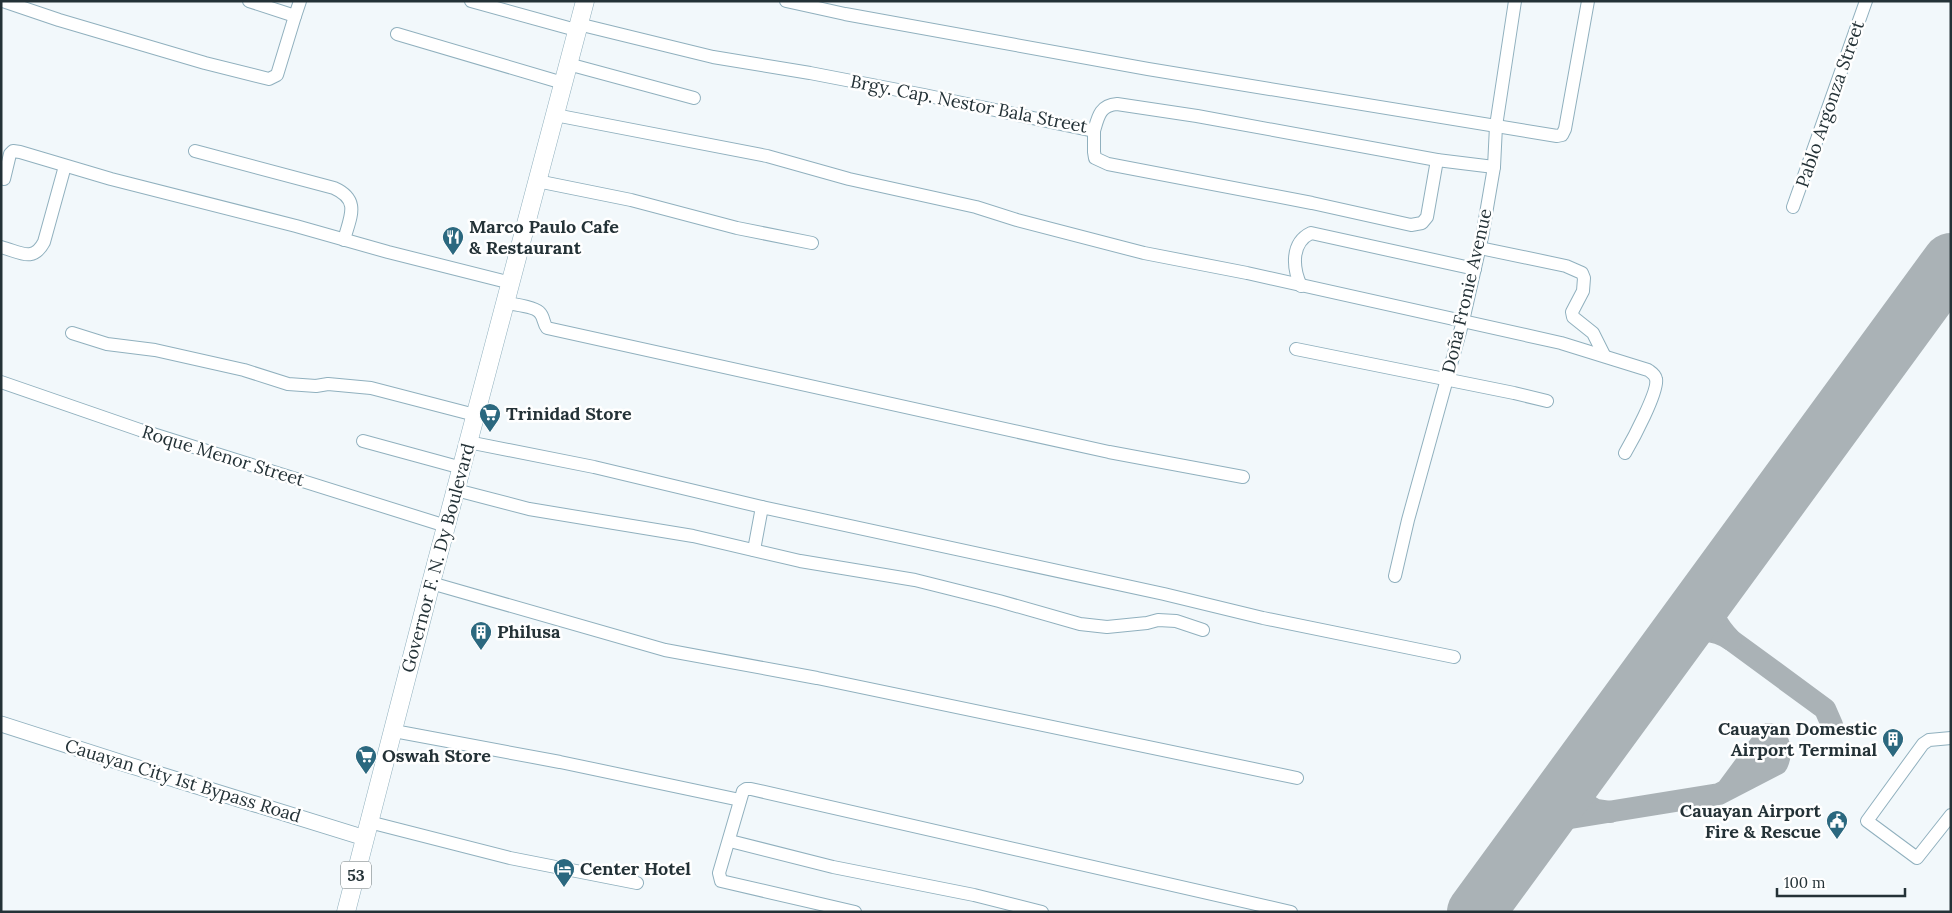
<svg xmlns="http://www.w3.org/2000/svg" width="1952" height="913" viewBox="0 0 1952 913" font-family="Lora,serif">
  <rect width="100%" height="100%" fill="#f2f8fb"/>
  <g fill="none" stroke-linecap="round" stroke-linejoin="round">
    <!-- taxiway -->
    <g stroke="#aab2b6" stroke-width="22">
      <path d="M1728,567C1722,575 1716,582 1712,590C1705,608 1719,628 1731,640L1825,709L1832,725"/>
      <path d="M1669,648C1687,630 1709,625 1731,640"/>
      <polyline points="1582,767 1574,779 1574,786 1589,806 1596,810 1610,812"/>
      <path d="M1535,830L1542,824L1552,821L1719,794L1777,764C1782,753 1781,744 1773,735L1768,734L1728,788"/>
    </g>
    <!-- runway -->
    <polyline stroke="#aab2b6" stroke-width="58" points="1476,912 1951,262"/>
    <!-- minor casing -->
    <g stroke="#90b0be" stroke-width="14">
      <g id="minor">
        <polyline points="3,1 59,20 205,63 269,79 277,75 295,16"/>
        <polyline points="249,1 295,16 300,1"/>
        <polyline points="471,1 576,30"/>
        <polyline points="786,1 845,14 1148,69 1557,136 1562,135 1565,129 1588,1"/>
        <path d="M578,24L713,57L810,73L924,95L1094,131C1098,117 1100,105 1117,104L1197,116L1437,160L1494,167"/>
        <polyline points="397,34 563,83"/>
        <polyline points="568,64 694,98"/>
        <path d="M555,115L767,156L849,179L976,207L1017,220L1144,253L1247,273L1561,343L1648,370C1652,373 1655,374 1656,379C1659,391 1632,441 1625,453"/>
        <polyline points="1094,131 1094,152 1095,158 1108,164 1312,203 1411,225 1422,223 1427,217 1437,160"/>
        <path d="M195,151L334,188C361,200 350,217 344,240"/>
        <polyline points="4,179 10,154 13,151 20,152 111,179 296,226 388,252 511,283"/>
        <polyline points="537,181 631,200 737,228 812,243"/>
        <polyline points="1793,207 1866,1"/>
        <path d="M1,247C20,252 33,263 44,242L65,166"/>
        <polyline points="1480,248 1566,266 1582,273 1584,278 1583,291 1572,312 1573,317 1593,333 1604,355"/>
        <path d="M1301,286C1293,269 1290,243 1311,233L1475,269"/>
        <path d="M505,303C513,304 536,307 540,313C544,317 543,323 547,328L1109,452L1243,477"/>
        <polyline points="72,333 107,344 155,350 244,370 288,384 316,386 328,384 371,388 475,415"/>
        <polyline points="1296,349 1514,393 1547,401"/>
        <polyline points="1,382 140,430 446,526"/>
        <polyline points="363,441 462,468"/>
        <polyline points="468,442 594,467 762,507"/>
        <polyline points="456,490 529,509 693,536 800,561 915,580 999,601 1080,624 1107,627 1147,623 1158,620 1176,621 1203,630"/>
        <polyline points="754,550 762,507 1164,594 1263,618 1454,657"/>
        <polyline points="1395,576 1408,520 1463,321 1482,237 1494,167 1496,126 1515,1"/>
        <polyline points="431,583 665,650 817,678 1297,778"/>
        <polyline points="394,731 560,762 740,800"/>
        <polyline points="1951,738 1929,740 1923,744 1867,821 1917,858 1951,815"/>
        <polyline points="369,822 510,858 637,883"/>
        <polyline points="730,841 833,867 974,895 1042,912"/>
        <polyline points="855,912 721,881 719,873 743,791 746,789 751,789 1291,912"/>
      </g>
    </g>
    <!-- major casing -->
    <g stroke="#90b0be" stroke-width="17">
      <polyline id="major" points="1,724 132,766 365,838"/>
    </g>
    <!-- highway casing -->
    <g stroke="#90b0be" stroke-width="19">
      <polyline id="highway" points="346,912 431,583 585,1"/>
    </g>
    <!-- minor -->
    <use href="#minor" stroke="#fff" stroke-width="12"/>
    <!-- major -->
    <use href="#major" stroke="#fff" stroke-width="15"/>
    <!-- highway -->
    <use href="#highway" stroke="#fff" stroke-width="18"/>
  </g>
  <!-- icons -->
  <defs>
    <g id="restaurant-pin" transform="scale(1.125)"><path d="M0 17L-7.5 6A9.5 9.5 0 1 1 7.5 6Z" fill="#2b687f" stroke="#fff"/><path d="M-5-6h1v4h1v-4h1v4h1v-4h1v5L-1.5 .5V6h-2V.5L-5-1ZM5-6V6H3V1.5H1.5Q1.5-4 5-6Z" fill="#fff"/></g>
    <g id="supermarket-pin" transform="scale(1.125)"><path d="M0 17L-7.5 6A9.5 9.5 0 1 1 7.5 6Z" fill="#2b687f" stroke="#fff"/><path d="M-6-5.5h2.5l.6 2H6L4.5 2H-2.5L-4.4-4H-6ZM-1.5 3.2a1.3 1.3 0 1 0 .1 0ZM3 3.2a1.3 1.3 0 1 0 .1 0Z" fill="#fff"/></g>
    <g id="building-pin" transform="scale(1.125)"><path d="M0 17L-7.5 6A9.5 9.5 0 1 1 7.5 6Z" fill="#2b687f" stroke="#fff"/><path d="M-4-6H4V6H1V3H-1V6H-4ZM-2.5-4.3h1.7v1.8h-1.7ZM.8-4.3h1.7v1.8H.8ZM-2.5-1h1.7V.8h-1.7ZM.8-1h1.7V.8H.8Z" fill="#fff"/></g>
    <g id="civic-pin" transform="scale(1.125)"><path d="M0 17L-7.5 6A9.5 9.5 0 1 1 7.5 6Z" fill="#2b687f" stroke="#fff"/><path d="M-.6-6.5H3V-4.5H.6V-3L4-1V1h2V6H-6V1h2V-1L-.6-3ZM-1.2 2.5V6h2.4V2.5Z" fill="#fff"/></g>
    <g id="hotel-pin" transform="scale(1.125)"><path d="M0 17L-7.5 6A9.5 9.5 0 1 1 7.5 6Z" fill="#2b687f" stroke="#fff"/><path d="M-6-4.5h1.5V1H6V5H4.5V3h-9V5H-6ZM-4 0a1.8 1.8 0 1 1 3.6 0ZM.5 0V-2.5h3Q6-2.5 6 0Z" fill="#fff"/></g>
  </defs>
  <g fill-rule="evenodd">
    <use href="#restaurant-pin" x="453" y="237"/>
    <use href="#supermarket-pin" x="490" y="414"/>
    <use href="#building-pin" x="481" y="632"/>
    <use href="#building-pin" x="1893" y="739"/>
    <use href="#supermarket-pin" x="366" y="756"/>
    <use href="#civic-pin" x="1837" y="821"/>
    <use href="#hotel-pin" x="564" y="869"/>
  </g>
  <g text-anchor="middle" stroke-width="5" stroke-linejoin="round" paint-order="stroke">
    <!-- shield labels -->
    <rect fill="#fff" stroke="#667073" stroke-width="1" x="341" y="861.5" width="30" height="27" rx="4"/>
    <g font-size="16" font-weight="bold" fill="#243237">
      <text x="356" y="881">53</text>
    </g>
    <!-- street labels -->
    <g font-size="18" fill="#243237" stroke="#fff">
      <text transform="translate(969 104) rotate(11)" y="6">Brgy. Cap. Nestor Bala Street</text>
      <text transform="translate(1830 104) rotate(-71)" y="6">Pablo Argonza Street</text>
      <text transform="translate(1467 291) rotate(-77)" y="6">Doña Fronie Avenue</text>
      <text transform="translate(223 456) rotate(17)" y="6">Roque Menor Street</text>
      <text transform="translate(438 558) rotate(-75)" y="6">Governor F. N. Dy Boulevard</text>
      <text transform="translate(183 781) rotate(17)" y="6">Cauayan City 1st Bypass Road</text>
    </g>
    <!-- poi labels -->
    <g font-size="18" font-weight="bold" fill="#243237" stroke="#fff" text-anchor="start">
      <text x="469" y="233">Marco Paulo Cafe<tspan x="469" dy="21">&amp; Restaurant</tspan></text>
      <text x="506" y="420">Trinidad Store</text>
      <text x="497" y="638">Philusa</text>
      <text x="1877" y="735" text-anchor="end">Cauayan Domestic<tspan x="1877" dy="21">Airport Terminal</tspan></text>
      <text x="382" y="762">Oswah Store</text>
      <text x="1821" y="817" text-anchor="end">Cauayan Airport<tspan x="1821" dy="21">Fire &amp; Rescue</tspan></text>
      <text x="580" y="875">Center Hotel</text>
    </g>
  </g>
  <!-- border -->
  <rect width="1952" height="913" fill="none" stroke="#243237" stroke-width="5"/>
  <!-- scale -->
  <path d="M1777 888v8h128v-8" fill="none" stroke="#243237" stroke-width="2.5"/>
  <text x="1784" y="888" font-size="15" fill="#243237" stroke="#ffffff" stroke-width="4" paint-order="stroke">100 m</text>
</svg>
